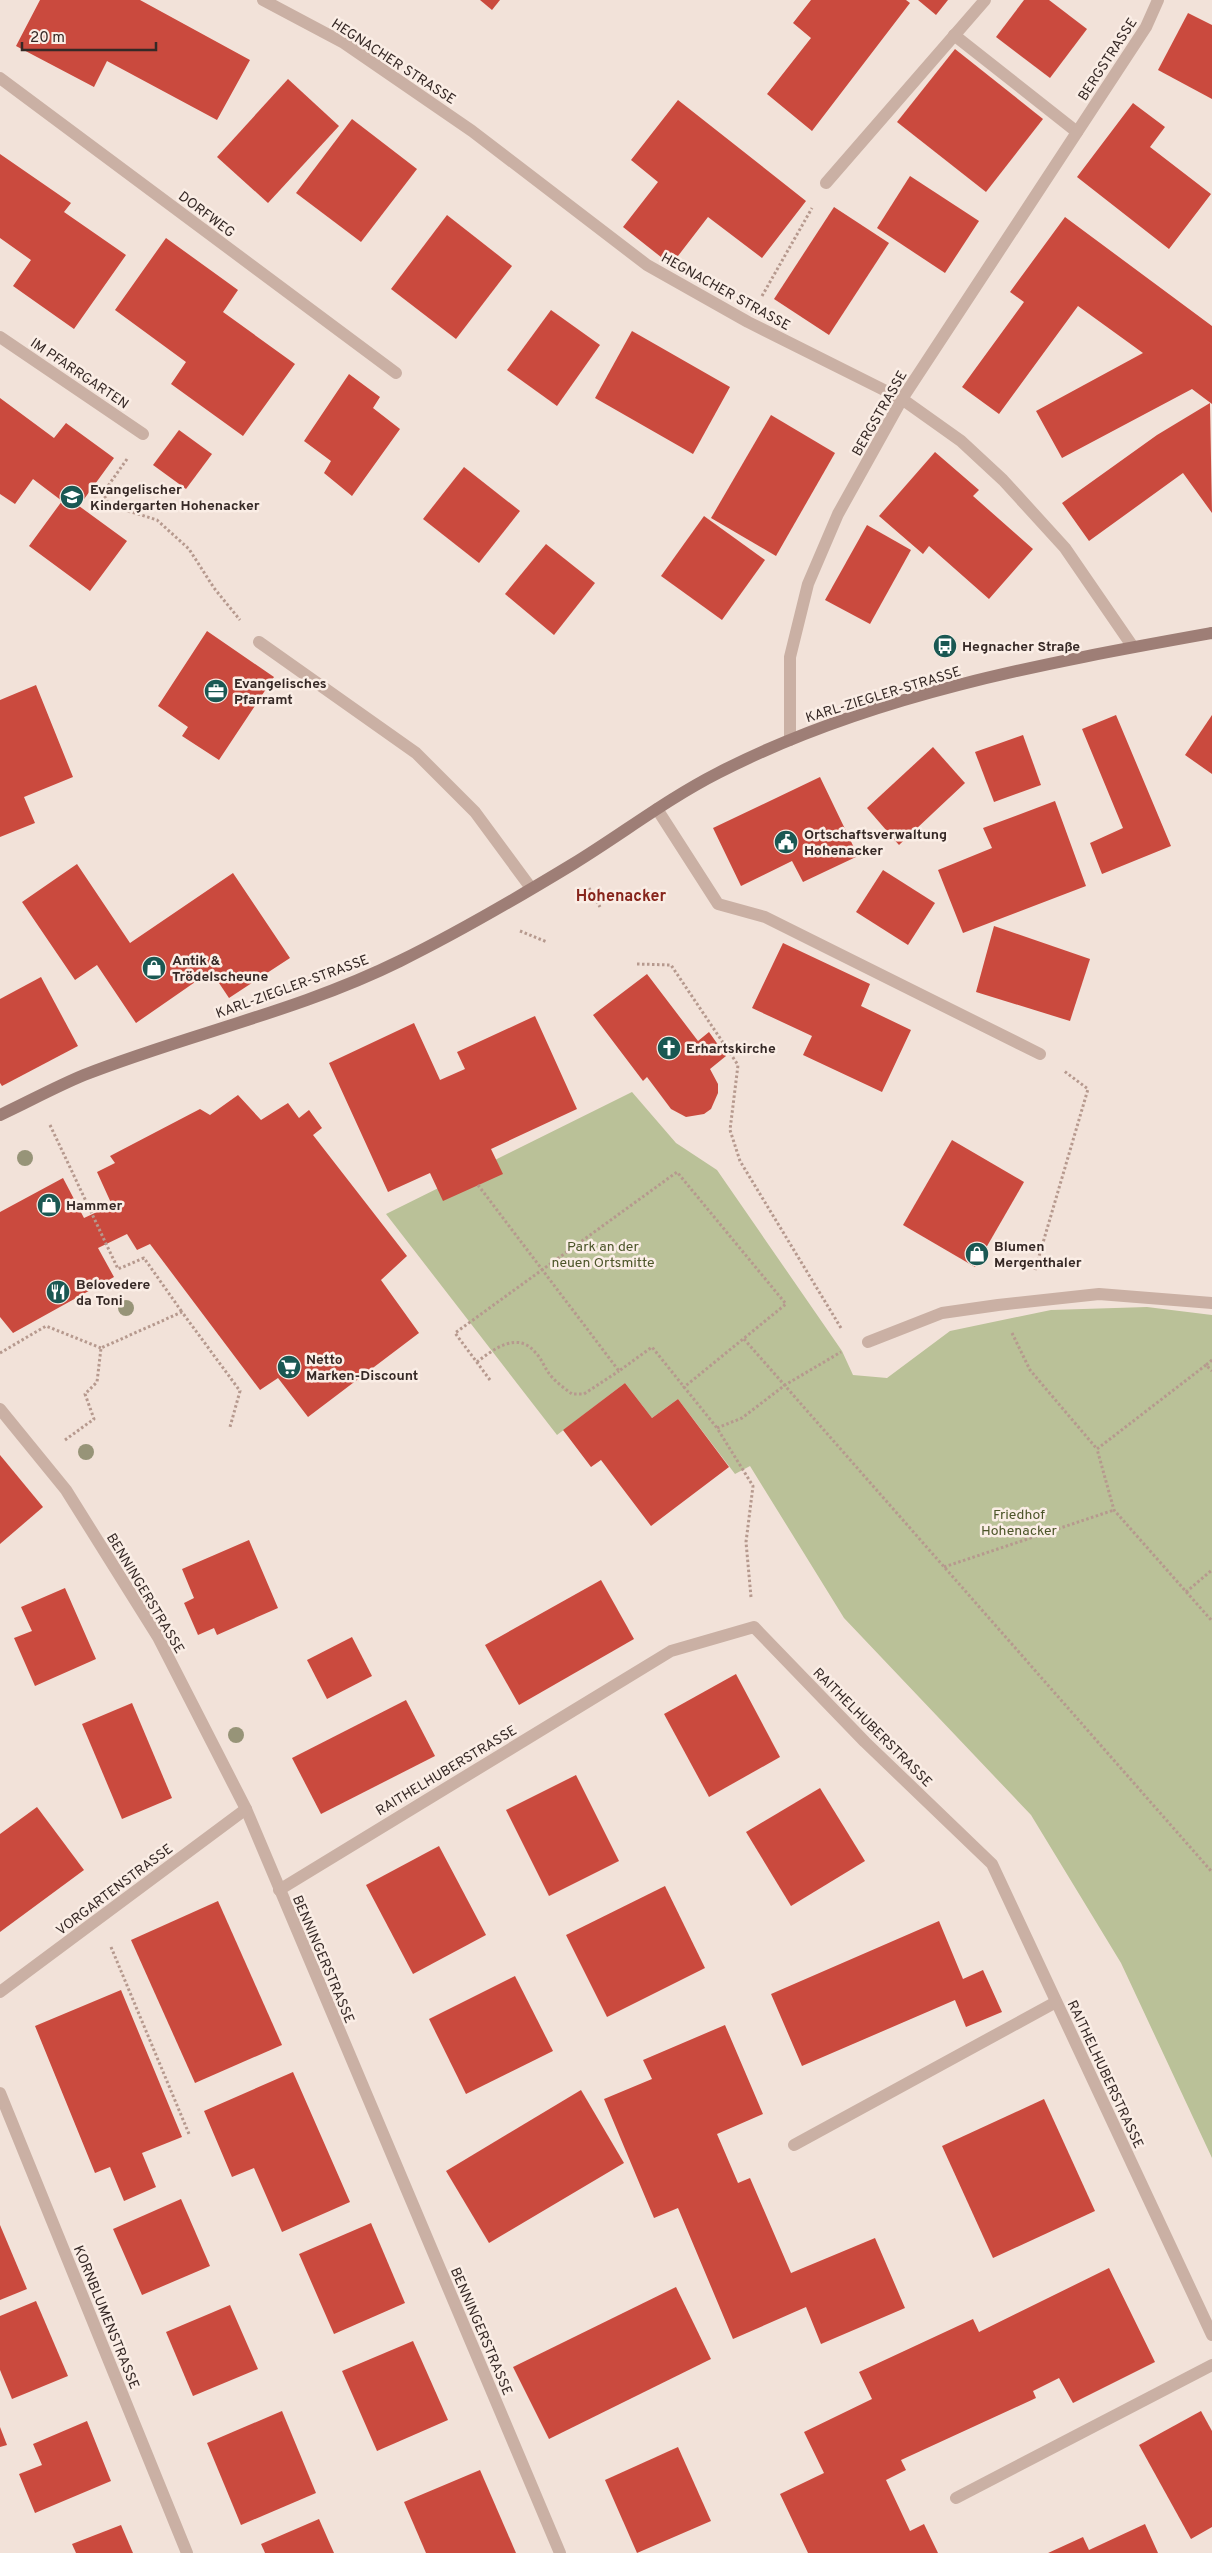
<svg xmlns="http://www.w3.org/2000/svg" width="1212" height="2553" viewBox="0 0 1212 2553" font-family="Overpass,sans-serif">
  <rect width="100%" height="100%" fill="#f2e2d9"/>
  <!-- green -->
  <polygon fill="#bac198" points="632,1092 676,1143 717,1170 842,1351 853,1375 887,1378 950,1331 1051,1310 1147,1307 1212,1315 1212,2158 1121,1963 1031,1815 844,1618 750,1466 735,1474 678,1399 652,1418 625,1383 557,1435 386,1214"/>
  <!-- building -->
  <g fill="#ca4a3e">
    <polygon points="40,0 140,0 250,60 217,120 107,61 94,87 16,46"/>
    <polygon points="480,0 500,0 492,10"/>
    <polygon points="811,0 906,0 910,3 812,131 767,94 811,38 793,23"/>
    <polygon points="918,0 948,0 936,15"/>
    <polygon points="1024,0 1049,0 1087,29 1050,78 996,37"/>
    <polygon points="1188,13 1212,25 1212,99 1158,70"/>
    <polygon points="955,49 1043,119 986,192 897,122"/>
    <polygon points="288,79 339,126 268,203 217,157"/>
    <polygon points="678,100 806,201 762,258 708,217 671,265 623,227 658,182 631,160"/>
    <polygon points="1133,103 1165,127 1150,147 1211,194 1169,249 1077,177"/>
    <polygon points="352,119 417,169 361,242 296,193"/>
    <polygon points="0,154 71,203 64,212 126,255 74,329 13,286 31,260 0,238"/>
    <polygon points="910,176 979,221 945,273 877,228"/>
    <polygon points="834,207 889,243 829,335 774,299"/>
    <polygon points="447,215 512,266 456,339 391,289"/>
    <polygon points="1065,217 1212,326 1212,404 1192,389 1062,458 1036,411 1143,353 1078,306 999,414 962,387 1024,302 1010,292"/>
    <polygon points="166,238 238,290 223,312 295,364 243,436 171,384 186,362 115,310"/>
    <polygon points="551,310 600,345 557,406 507,370"/>
    <polygon points="632,331 730,387 693,454 595,398"/>
    <polygon points="349,374 380,397 373,408 400,429 352,496 324,473 331,461 304,441"/>
    <polygon points="0,398 54,438 66,423 114,458 79,506 127,541 90,591 29,546 62,501 33,479 15,504 0,494"/>
    <polygon points="1210,403 1212,513 1183,473 1089,541 1062,503 1157,435"/>
    <polygon points="771,415 835,453 776,556 711,518"/>
    <polygon points="179,430 212,454 186,489 153,465"/>
    <polygon points="935,452 979,490 973,496 1033,549 989,599 929,546 923,554 879,516"/>
    <polygon points="464,467 520,511 479,563 423,519"/>
    <polygon points="704,516 765,560 722,620 661,576"/>
    <polygon points="867,525 911,550 870,624 825,600"/>
    <polygon points="546,544 595,583 554,635 505,594"/>
    <polygon points="207,631 274,677 219,760 182,736 188,727 158,706"/>
    <polygon points="36,685 73,777 24,797 35,823 0,837 0,700"/>
    <polygon points="1116,715 1171,846 1102,874 1090,843 1123,828 1082,729"/>
    <polygon points="1212,715 1212,774 1185,755"/>
    <polygon points="1023,735 1041,785 994,802 975,752"/>
    <polygon points="933,747 965,783 899,845 867,808"/>
    <polygon points="820,777 858,856 803,882 792,861 741,886 713,828"/>
    <polygon points="1055,801 1086,886 963,933 938,870 992,848 983,828"/>
    <polygon points="77,864 130,943 233,873 290,958 229,998 211,971 136,1023 97,965 75,980 22,902"/>
    <polygon points="883,870 935,903 908,945 856,912"/>
    <polygon points="994,926 1090,959 1070,1021 976,992"/>
    <polygon points="783,943 870,984 861,1006 911,1030 882,1092 803,1055 812,1036 752,1008"/>
    <polygon points="647,974 698,1041 709,1032 726,1056 710,1069 718,1084 718,1093 711,1109 704,1114 686,1117 671,1109 647,1077 643,1081 593,1015"/>
    <polygon points="41,977 78,1046 2,1086 0,1083 0,999"/>
    <polygon points="535,1016 577,1109 491,1149 503,1174 443,1201 430,1173 388,1192 329,1063 414,1023 440,1080 465,1069 457,1052"/>
    <polygon points="238,1095 261,1120 288,1103 299,1118 309,1110 322,1128 313,1135 407,1256 381,1280 419,1333 308,1417 278,1378 260,1390 150,1244 137,1250 127,1234 98,1248 114,1277 13,1333 0,1317 0,1212 63,1178 84,1218 112,1205 97,1172 115,1163 110,1156 200,1109 210,1115"/>
    <polygon points="952,1140 1024,1182 975,1267 903,1225"/>
    <polygon points="625,1383 652,1418 678,1399 729,1467 651,1526 601,1460 591,1467 563,1430"/>
    <polygon points="0,1455 43,1507 0,1544"/>
    <polygon points="249,1540 278,1608 217,1635 214,1628 198,1635 184,1603 194,1598 182,1569"/>
    <polygon points="601,1580 634,1639 519,1705 485,1645"/>
    <polygon points="65,1588 96,1659 35,1686 14,1638 32,1631 21,1607"/>
    <polygon points="352,1637 372,1676 327,1699 307,1660"/>
    <polygon points="736,1674 780,1757 709,1797 664,1714"/>
    <polygon points="406,1700 435,1756 321,1814 292,1758"/>
    <polygon points="132,1703 172,1798 122,1819 82,1724"/>
    <polygon points="576,1775 619,1861 549,1896 506,1810"/>
    <polygon points="820,1788 865,1861 791,1906 746,1832"/>
    <polygon points="37,1807 84,1870 0,1932 0,1834"/>
    <polygon points="439,1846 486,1935 413,1974 366,1885"/>
    <polygon points="665,1886 705,1968 607,2017 566,1935"/>
    <polygon points="218,1901 282,2045 195,2083 131,1940"/>
    <polygon points="939,1921 963,1979 983,1970 1002,2012 966,2027 955,2000 802,2066 771,1994"/>
    <polygon points="515,1976 553,2051 466,2094 429,2019"/>
    <polygon points="121,1990 182,2137 142,2153 156,2187 124,2201 110,2167 95,2173 35,2026"/>
    <polygon points="725,2025 763,2114 717,2134 738,2183 750,2178 791,2273 875,2238 905,2308 821,2344 806,2307 733,2339 678,2208 654,2218 604,2099 652,2079 643,2060"/>
    <polygon points="293,2072 350,2202 282,2232 254,2168 232,2177 204,2111"/>
    <polygon points="581,2090 624,2163 489,2243 446,2171"/>
    <polygon points="1044,2099 1095,2211 993,2258 942,2146"/>
    <polygon points="181,2199 210,2266 142,2295 113,2229"/>
    <polygon points="371,2223 405,2303 334,2334 299,2254"/>
    <polygon points="0,2225 27,2289 0,2300"/>
    <polygon points="1109,2268 1155,2362 1073,2403 1059,2378 1033,2391 1036,2398 901,2460 906,2470 886,2480 910,2531 924,2524 938,2553 808,2553 780,2494 824,2473 804,2432 872,2399 859,2372 973,2319 979,2332"/>
    <polygon points="676,2287 711,2359 549,2439 513,2367"/>
    <polygon points="36,2301 68,2376 12,2399 0,2370 0,2316"/>
    <polygon points="230,2305 258,2369 193,2396 166,2332"/>
    <polygon points="413,2341 448,2420 377,2451 342,2371"/>
    <polygon points="282,2411 316,2493 241,2525 207,2443"/>
    <polygon points="1201,2411 1212,2431 1212,2527 1191,2539 1139,2445"/>
    <polygon points="87,2421 111,2481 35,2513 19,2474 42,2465 33,2444"/>
    <polygon points="0,2427 7,2445 0,2447"/>
    <polygon points="678,2447 711,2521 637,2553 605,2480"/>
    <polygon points="480,2470 516,2553 426,2553 404,2502"/>
    <polygon points="319,2519 334,2553 265,2553 261,2544"/>
    <polygon points="1145,2524 1158,2553 1048,2553 1083,2537 1089,2550"/>
    <polygon points="121,2525 133,2553 76,2553 72,2544"/>
  </g>
  <g fill="none" stroke-linecap="round" stroke-linejoin="round">
    <!-- path -->
    <g stroke="#b6998e" stroke-width="3" stroke-dasharray="2.5 2.5" stroke-linecap="butt">
      <polyline points="762,296 812,208"/>
      <polyline points="127,459 103,493 109,505 157,520 189,549 214,588 240,620"/>
      <polyline points="589,888 600,907"/>
      <polyline points="520,931 547,942"/>
      <polyline points="637,964 671,965 738,1065 730,1130 740,1161 841,1328"/>
      <polyline points="50,1125 118,1269 144,1258 182,1312"/>
      <polyline points="478,1185 619,1371 652,1347 717,1428"/>
      <polyline points="1035,1270 1088,1089 1064,1071"/>
      <polyline points="1012,1333 1030,1370 1097,1449"/>
      <polyline points="744,1339 1212,1872"/>
      <polyline points="0,1353 46,1326 101,1348"/>
      <polyline points="1212,1360 1206,1365 1212,1371"/>
      <path d="M477,1362C494,1349 517,1331 535,1352C541,1358 544,1366 548,1372C554,1381 564,1388 572,1394H584L619,1371"/>
      <polyline points="1206,1365 1097,1449 1114,1510 1212,1621"/>
      <polyline points="490,1380 455,1333 677,1172 786,1304 683,1388"/>
      <polyline points="65,1440 94,1419 85,1394 97,1382 101,1348 182,1312 240,1391 230,1427"/>
      <polyline points="944,1567 1114,1510"/>
      <polyline points="1186,1592 1212,1570"/>
      <polyline points="751,1597 746,1542 753,1486 717,1428 742,1418 785,1385 841,1352"/>
      <polyline points="111,1947 189,2134"/>
    </g>
    <!-- lane -->
    <g stroke="#cab0a4" stroke-width="12">
      <polyline points="954,35 1077,132"/>
      <polyline points="826,183 985,0"/>
      <polyline points="259,642 416,753 475,812 531,888"/>
      <polyline points="794,2145 1056,2002"/>
      <polyline points="956,2498 1212,2365"/>
    </g>
    <!-- street -->
    <g stroke="#cab0a4" stroke-width="12">
      <polyline points="263,0 344,43 472,131 647,265 748,322 902,399 961,441 1003,480 1065,548 1133,647"/>
      <polyline points="0,78 396,373"/>
      <polyline points="0,337 143,434"/>
      <polyline points="790,740 790,657 808,584 838,514 902,399 1146,27 1158,0"/>
      <polyline points="657,809 718,904 765,917 1040,1054"/>
      <polyline points="868,1342 942,1313 998,1305 1099,1294 1212,1303"/>
      <polyline points="0,1409 66,1490 158,1637 246,1809 560,2553"/>
      <polyline points="279,1890 671,1651 754,1627 865,1742 992,1864 1212,2335"/>
      <polyline points="0,1992 246,1809"/>
      <polyline points="0,2093 187,2553"/>
    </g>
    <!-- secondary -->
    <path stroke="#9e7e76" stroke-width="12" d="M0,1115C28,1102 55,1087 84,1075C188,1034 299,1011 400,961C459,932 517,898 573,864C622,834 667,799 718,773C871,694 1045,663 1212,633"/>
  </g>
  <!-- trees -->
  <g fill="#979478">
    <circle cx="25" cy="1158" r="8"/>
    <circle cx="126" cy="1308" r="8"/>
    <circle cx="86" cy="1452" r="8"/>
    <circle cx="236" cy="1735" r="8"/>
  </g>
  <!-- icons -->
  <defs>
    <g id="school-disc" transform="scale(1.25)"><circle r="9.5" fill="#1a5853" stroke="#faede5"/><path d="M0-5L7-2L0 1L-7-2ZM-4 1L0 2.5L4 1V4Q0 6-4 4Z" fill="#fff"/></g>
    <g id="bus-disc" transform="scale(1.25)"><circle r="9.5" fill="#1a5853" stroke="#faede5"/><path d="M-5-6H5V4H4V6H2V4H-2V6H-4V4H-5ZM-3.5-4V0h7V-4ZM-3.5 1.2v1.5H-2V1.2ZM2 1.2v1.5H3.5V1.2Z" fill="#fff"/></g>
    <g id="office-disc" transform="scale(1.25)"><circle r="9.5" fill="#1a5853" stroke="#faede5"/><path d="M-6-3h4V-5.5h4V-3h4V5H-6ZM-1-4.5V-3h2v-1.5ZM-6 0V1H6V0Z" fill="#fff"/></g>
    <g id="civic-disc" transform="scale(1.25)"><circle r="9.5" fill="#1a5853" stroke="#faede5"/><path d="M-.6-6.5H3V-4.5H.6V-3L4-1V1h2V6H-6V1h2V-1L-.6-3ZM-1.2 2.5V6h2.4V2.5Z" fill="#fff"/></g>
    <g id="shop-disc" transform="scale(1.25)"><circle r="9.5" fill="#1a5853" stroke="#faede5"/><path d="M-5-2.5h2.3a2.7 3.5 0 0 1 5.4 0H5L5.5 6h-11ZM-1.5-2.5h3a1.5 2.3 0 0 0-3 0Z" fill="#fff"/></g>
    <g id="church-disc" transform="scale(1.25)"><circle r="9.5" fill="#1a5853" stroke="#faede5"/><path d="M-1.2-6h2.4v3.5h3.3v2.4h-3.3V6h-2.4V-.1h-3.3v-2.4h3.3Z" fill="#fff"/></g>
    <g id="restaurant-disc" transform="scale(1.25)"><circle r="9.5" fill="#1a5853" stroke="#faede5"/><path d="M-5-6h1v4h1v-4h1v4h1v-4h1v5L-1.5 .5V6h-2V.5L-5-1ZM5-6V6H3V1.5H1.5Q1.5-4 5-6Z" fill="#fff"/></g>
    <g id="supermarket-disc" transform="scale(1.25)"><circle r="9.5" fill="#1a5853" stroke="#faede5"/><path d="M-6-5.5h2.5l.6 2H6L4.5 2H-2.5L-4.4-4H-6ZM-1.5 3.2a1.3 1.3 0 1 0 .1 0ZM3 3.2a1.3 1.3 0 1 0 .1 0Z" fill="#fff"/></g>
  </defs>
  <g fill-rule="evenodd">
    <use href="#school-disc" x="72" y="497"/>
    <use href="#bus-disc" x="945" y="646"/>
    <use href="#office-disc" x="216" y="691"/>
    <use href="#civic-disc" x="786" y="842"/>
    <use href="#shop-disc" x="154" y="968"/>
    <use href="#church-disc" x="669" y="1048"/>
    <use href="#shop-disc" x="49" y="1205"/>
    <use href="#shop-disc" x="977" y="1254"/>
    <use href="#restaurant-disc" x="58" y="1292"/>
    <use href="#supermarket-disc" x="289" y="1367"/>
  </g>
  <g text-anchor="middle" stroke-width="5" stroke-linejoin="round" paint-order="stroke">
    <!-- street labels -->
    <g font-size="14" fill="#362926" stroke="#faede5">
      <text transform="translate(1107 59) rotate(-57)" y="5">BERGSTRASSE</text>
      <text transform="translate(394 61) rotate(33)" y="5">HEGNACHER STRASSE</text>
      <text transform="translate(207 214) rotate(37)" y="5">DORFWEG</text>
      <text transform="translate(726 291) rotate(29)" y="5">HEGNACHER STRASSE</text>
      <text transform="translate(80 373) rotate(34)" y="5">IM PFARRGARTEN</text>
      <text transform="translate(879 413) rotate(-60)" y="5">BERGSTRASSE</text>
      <text transform="translate(883 694) rotate(-17)" y="5">KARL-ZIEGLER-STRASSE</text>
      <text transform="translate(292 986) rotate(-20)" y="5">KARL-ZIEGLER-STRASSE</text>
      <text transform="translate(146 1593) rotate(59)" y="5">BENNINGERSTRASSE</text>
      <text transform="translate(873 1727) rotate(45)" y="5">RAITHELHUBERSTRASSE</text>
      <text transform="translate(446 1770) rotate(-31)" y="5">RAITHELHUBERSTRASSE</text>
      <text transform="translate(114 1889) rotate(-37)" y="5">VORGARTENSTRASSE</text>
      <text transform="translate(324 1959) rotate(67)" y="5">BENNINGERSTRASSE</text>
      <text transform="translate(1106 2074) rotate(65)" y="5">RAITHELHUBERSTRASSE</text>
      <text transform="translate(107 2317) rotate(68)" y="5">KORNBLUMENSTRASSE</text>
      <text transform="translate(482 2331) rotate(67)" y="5">BENNINGERSTRASSE</text>
    </g>
    <!-- poi labels -->
    <g font-size="14" font-weight="bold" fill="#362926" stroke="#faede5" text-anchor="start">
      <text x="90" y="494">Evangelischer<tspan x="90" dy="16">Kindergarten Hohenacker</tspan></text>
      <text x="962" y="651">Hegnacher Straße</text>
      <text x="234" y="688">Evangelisches<tspan x="234" dy="16">Pfarramt</tspan></text>
      <text x="804" y="839">Ortschaftsverwaltung<tspan x="804" dy="16">Hohenacker</tspan></text>
      <text x="172" y="965">Antik &amp;<tspan x="172" dy="16">Trödelscheune</tspan></text>
      <text x="686" y="1053">Erhartskirche</text>
      <text x="66" y="1210">Hammer</text>
      <text x="994" y="1251">Blumen<tspan x="994" dy="16">Mergenthaler</tspan></text>
      <text x="76" y="1289">Belovedere<tspan x="76" dy="16">da Toni</tspan></text>
      <text x="306" y="1364">Netto<tspan x="306" dy="16">Marken-Discount</tspan></text>
    </g>
    <!-- park labels -->
    <g font-size="14" fill="#4c5529" stroke="#faede5">
      <text x="603" y="1251">Park an der<tspan x="603" dy="16">neuen Ortsmitte</tspan></text>
      <text x="1019" y="1519">Friedhof<tspan x="1019" dy="16">Hohenacker</tspan></text>
    </g>
    <!-- quarter labels -->
    <g font-size="16" font-weight="bold" fill="#87251c" stroke="#faede5">
      <text x="621" y="901">Hohenacker</text>
    </g>
  </g>
  <!-- scale -->
  <path d="M22 42v8h134v-8" fill="none" stroke="#362926" stroke-width="2.5"/>
  <text x="30" y="42" font-size="15" fill="#362926" stroke="#faede5" stroke-width="4" paint-order="stroke">20 m</text>
</svg>
